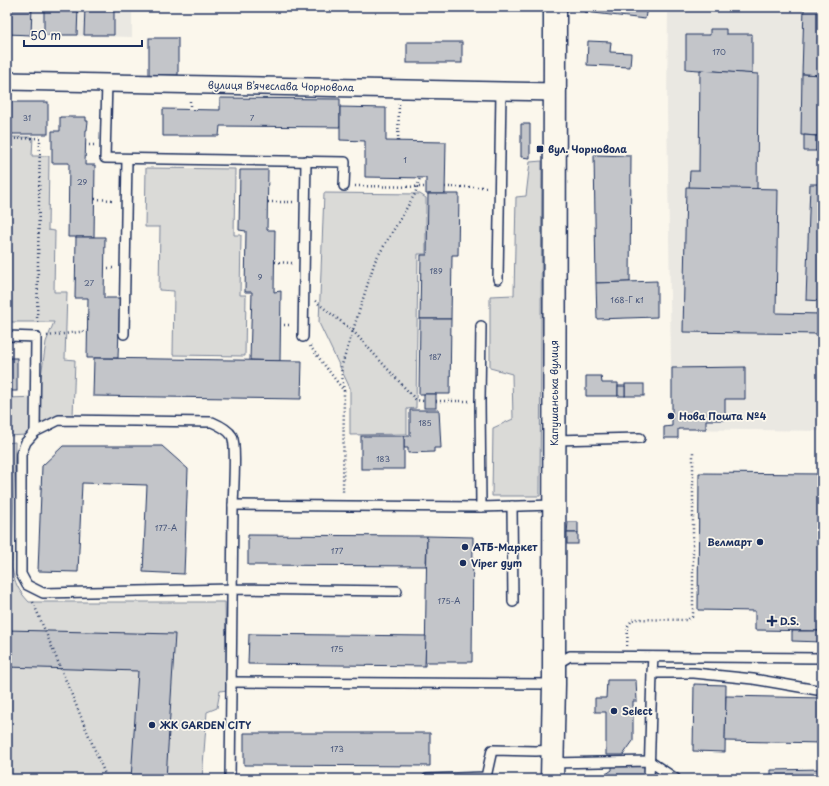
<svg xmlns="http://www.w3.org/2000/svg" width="829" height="786" viewBox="0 0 829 786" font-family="'Playpen Sans',sans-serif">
  <rect width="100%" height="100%" fill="#fbf7ec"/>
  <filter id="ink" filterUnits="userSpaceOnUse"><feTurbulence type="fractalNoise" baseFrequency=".025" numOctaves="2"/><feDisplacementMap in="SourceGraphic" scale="8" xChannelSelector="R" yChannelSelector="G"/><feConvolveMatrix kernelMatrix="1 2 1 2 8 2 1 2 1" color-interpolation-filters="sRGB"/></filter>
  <g filter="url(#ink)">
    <!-- built -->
    <g fill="#eae8e2">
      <polygon points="7,7 132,7 132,37 7,34"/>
      <polygon points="668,7 822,7 822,431 678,429 678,438 664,438 664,427 672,426 667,108"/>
    </g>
    <!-- green -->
    <g fill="#dadad7" stroke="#7a849a">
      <polygon points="7,137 33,137 32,156 49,156 48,230 55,231 54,292 67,292 65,359 75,360 73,416 59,416 26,435 7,436 7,398 38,397 46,342 54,322 7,322"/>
      <polygon points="542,161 540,496 492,496 493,428 513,419 512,374 490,368 490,296 514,295 516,197 526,196 530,162"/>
      <polygon points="146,168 235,169 234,235 241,235 240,295 246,295 245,356 173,355 174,291 159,290 160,227 145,227"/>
      <polygon points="324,193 420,194 426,198 426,254 418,254 416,408 407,409 407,434 350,435 350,388 319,323"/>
      <path d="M15,442L12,568C15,584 18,590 29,602H225L227,690L220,691L217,708L207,712L202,779H7V443Z"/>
    </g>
    <!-- building -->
    <g fill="#c3c5c9" stroke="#1b2f5e">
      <polygon points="7,7 32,7 31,35 7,34"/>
      <polygon points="44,7 78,7 77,35 44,35"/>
      <polygon points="85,7 114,7 114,35 84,35"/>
      <polygon points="585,7 647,7 645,19 585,12"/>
      <polygon points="804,7 822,7 822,75 802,74"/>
      <polygon points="710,29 726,29 726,34 752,34 752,74 686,69 686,35 710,35"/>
      <rect x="149" y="38" width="29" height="37"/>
      <polygon points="588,41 611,42 610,52 631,53 630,67 587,65"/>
      <rect x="407" y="42" width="55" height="21"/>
      <polygon points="700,70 758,74 757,189 689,188 690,171 699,171"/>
      <polygon points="802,74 822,75 822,136 801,135"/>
      <polygon points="220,98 340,99 340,127 220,126 219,136 163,136 163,109 220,110"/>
      <rect x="7" y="102" width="41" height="32"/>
      <polygon points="340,107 386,108 386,141 446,142 445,194 426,194 426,178 365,177 365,141 340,140"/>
      <polygon points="60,117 86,117 86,121 88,121 87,130 86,130 85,165 95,165 94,237 68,237 69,163 52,163 52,131 60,131"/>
      <polygon points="521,124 530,124 530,158 521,157"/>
      <polygon points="804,135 816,136 816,151 804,151"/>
      <rect x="816" y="136" width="6" height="15"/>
      <polygon points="594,155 631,156 630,282 596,283"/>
      <polygon points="240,170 268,170 267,230 275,230 274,292 281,291 280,361 250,360 252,292 245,292 246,231 239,230"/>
      <polygon points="810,184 822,184 822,301 806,300"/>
      <polygon points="686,187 778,189 776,313 821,314 821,334 683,332"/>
      <polygon points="428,194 459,194 458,255 452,255 451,319 420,319 421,255 427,255"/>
      <polygon points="76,237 105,237 104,298 120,298 118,358 87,358 88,298 75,298"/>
      <polygon points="657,281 657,317 597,319 596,283"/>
      <polygon points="420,319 451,319 450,394 419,394"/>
      <rect x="7" y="358" width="10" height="33"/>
      <polygon points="94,358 302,361 301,399 93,396"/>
      <polygon points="745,367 745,399 725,399 725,420 706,420 706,429 678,429 678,438 664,438 664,427 672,426 672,368"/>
      <polygon points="586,376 601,376 602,383 618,383 618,396 586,396"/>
      <rect x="625" y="384" width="19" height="12"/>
      <rect x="618" y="386" width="7" height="10"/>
      <rect x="424" y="394" width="12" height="14"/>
      <polygon points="410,410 439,410 441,448 434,448 434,452 408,453 408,448 404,448 404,436 410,436"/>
      <rect x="361" y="436" width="43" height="33"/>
      <polygon points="63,446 162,446 188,469 184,574 143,572 147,485 82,483 78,572 38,571 42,466"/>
      <polygon points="699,473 822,474 822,631 755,630 755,611 698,610"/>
      <polygon points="568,522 578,522 578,533 567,533"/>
      <rect x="567" y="533" width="11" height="11"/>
      <polygon points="248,535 427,536 426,566 248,565"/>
      <polygon points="427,536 473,537 472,662 425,662"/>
      <polygon points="7,630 175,634 166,779 131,779 138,671 7,667"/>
      <polygon points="792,631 822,631 822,642 792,641"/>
      <polygon points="249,634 426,636 425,666 248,664"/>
      <polygon points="607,680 636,680 637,701 633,701 633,741 623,755 606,755 606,712 595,712 595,698 606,698"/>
      <polygon points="694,684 726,685 725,752 693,751"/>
      <polygon points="726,696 822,698 822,743 725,741"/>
      <polygon points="244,733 430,733 430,766 244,765"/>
      <polygon points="612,764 647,764 647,779 599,779 612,770"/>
      <polygon points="822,769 822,779 771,779 771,770"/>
    </g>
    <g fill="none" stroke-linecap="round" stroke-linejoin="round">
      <!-- lane casing -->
      <g stroke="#1b2f5e" stroke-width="12">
        <g id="lane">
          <polyline points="107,82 105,158 345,162 344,186"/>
          <polyline points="498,279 501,91"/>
          <polyline points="481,326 480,401 481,507 554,505"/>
          <polyline points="124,334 127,159"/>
          <polyline points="7,336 36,337 35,432"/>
          <polyline points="303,337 306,161"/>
          <polyline points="554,440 640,438"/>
          <polyline points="233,505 481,507"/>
          <polyline points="512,506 513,602"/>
          <polyline points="653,657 652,673 694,673 753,679 817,690"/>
          <polyline points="555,665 570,656 822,658"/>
          <polyline points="231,682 554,684"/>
          <polyline points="552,763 649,761 676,779"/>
          <path d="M230,779C231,689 232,599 233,509C233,495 237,446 232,436C228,429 219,425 212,422L59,420L35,432L26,442L21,454V574L27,585L43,593L232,589L397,591"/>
          <polyline points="427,779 486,777 492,750 536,751 552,750"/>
          <polyline points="649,779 652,673"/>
        </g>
      </g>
      <!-- street casing -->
      <g stroke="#1b2f5e" stroke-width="20">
        <polyline id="street" points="7,81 555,92"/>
      </g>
      <!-- secondary casing -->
      <g stroke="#1b2f5e" stroke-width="25">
        <polyline id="secondary" points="552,779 554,684 555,7"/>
      </g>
      <!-- path -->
      <g stroke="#1b2f5e" stroke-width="2.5" stroke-dasharray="1 3" stroke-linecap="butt">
        <polyline points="190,110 190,100"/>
        <polyline points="7,139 40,138 37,325"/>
        <polyline points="398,141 399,104"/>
        <polyline points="85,145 95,145"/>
        <polyline points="355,186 426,187"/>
        <polyline points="445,187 489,187"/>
        <polyline points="95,199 114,200"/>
        <polyline points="268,202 293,202"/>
        <polyline points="275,262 292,263"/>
        <polyline points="104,268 114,268"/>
        <polyline points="315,301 353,331 416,400 424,401"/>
        <polyline points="280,325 292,325"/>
        <polyline points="47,336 87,331"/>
        <polyline points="310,346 344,391 343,494"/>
        <polyline points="344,391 341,368 375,261 415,194 420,178"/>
        <polyline points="436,401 469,401"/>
        <polyline points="524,547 537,547"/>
        <polyline points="33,602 107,779"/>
        <polyline points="627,646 628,626 632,620 636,619 687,620 692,617 693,613 693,451"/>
      </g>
      <!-- lane -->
      <use href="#lane" stroke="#fbf7ec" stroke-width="9"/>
      <!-- street -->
      <use href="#street" stroke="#fbf7ec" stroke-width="17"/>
      <!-- secondary -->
      <use href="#secondary" stroke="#fbf7ec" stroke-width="22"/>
    </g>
  </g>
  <!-- markers -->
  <g fill="#1b2f5e" stroke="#fbf7ec" stroke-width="1.5">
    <rect x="536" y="145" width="8" height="8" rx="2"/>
    <circle cx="671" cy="416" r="4"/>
    <circle cx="760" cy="542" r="4"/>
    <circle cx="465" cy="547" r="4"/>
    <circle cx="463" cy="563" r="4"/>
    <path d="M770 615h4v4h4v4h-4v4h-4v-4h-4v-4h4z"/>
    <circle cx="614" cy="711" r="4"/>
    <circle cx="152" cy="725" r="4"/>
  </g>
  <g text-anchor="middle" stroke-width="3.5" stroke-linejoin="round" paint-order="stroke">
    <!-- number labels -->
    <g font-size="8" fill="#455479">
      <text x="719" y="55">170</text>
      <text x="27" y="121">31</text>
      <text x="252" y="121">7</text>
      <text x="405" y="163">1</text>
      <text x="82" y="185">29</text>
      <text x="436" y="274">189</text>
      <text x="260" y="280">9</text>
      <text x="89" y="286">27</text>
      <text x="627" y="303">168-Г к1</text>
      <text x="435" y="360">187</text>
      <text x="425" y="426">185</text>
      <text x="383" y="462">183</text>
      <text x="166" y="531">177-А</text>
      <text x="337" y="554">177</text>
      <text x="449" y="604">175-А</text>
      <text x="337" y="652">175</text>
      <text x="337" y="752">173</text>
    </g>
    <!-- street labels -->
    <g font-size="10" fill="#1b2f5e" stroke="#fbf7ec">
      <text transform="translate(281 86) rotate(1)" y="4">вулиця Вʼячеслава Чорновола</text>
      <text transform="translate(554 393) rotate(-90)" y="4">Капушанська вулиця</text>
    </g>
    <!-- poi labels -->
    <g font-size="10" font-weight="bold" fill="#1b2f5e" stroke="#fbf7ec" text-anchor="start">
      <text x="548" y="153">вул. Чорновола</text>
      <text x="679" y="420">Нова Пошта №4</text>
      <text x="752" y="546" text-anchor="end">Велмарт</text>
      <text x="473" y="551">АТБ-Маркет</text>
      <text x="471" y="567">Viper gym</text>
      <text x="780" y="625">D.S.</text>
      <text x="622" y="715">Select</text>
      <text x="160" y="729">ЖК GARDEN CITY</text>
    </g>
  </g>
  <!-- margin -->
  <rect width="829" height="786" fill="none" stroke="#fbf7ec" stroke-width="24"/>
  <rect x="12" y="12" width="805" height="762" fill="none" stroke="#1b2f5e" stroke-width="1.5" filter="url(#ink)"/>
  <!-- scale -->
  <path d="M24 40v6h118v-6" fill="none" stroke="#1b2f5e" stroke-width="2"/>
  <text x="30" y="40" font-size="12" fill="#1b2f5e" stroke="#fbf7ec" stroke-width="3" paint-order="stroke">50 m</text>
</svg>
